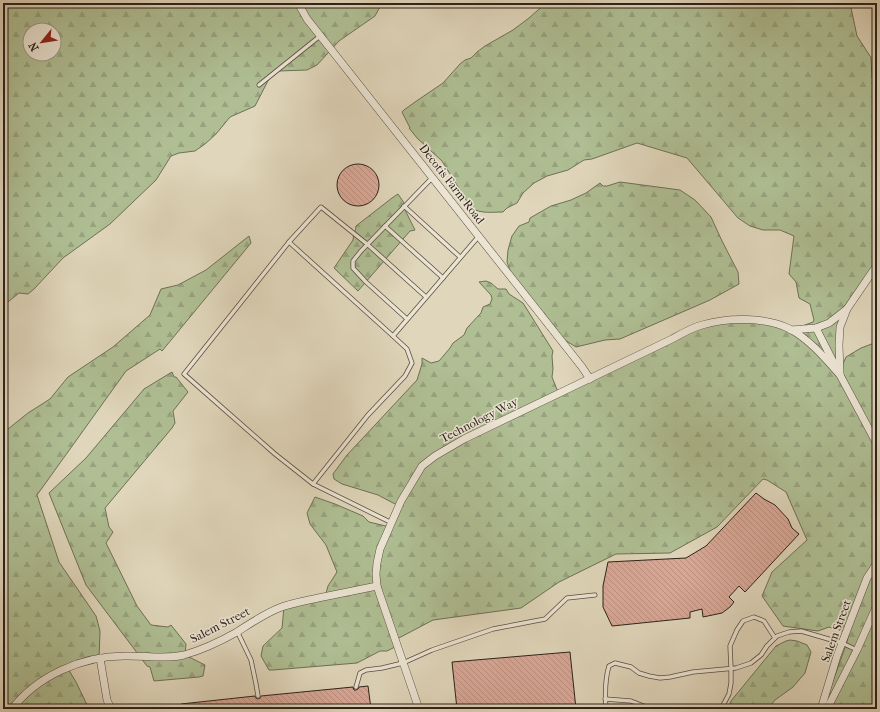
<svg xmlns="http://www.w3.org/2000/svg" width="880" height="712" viewBox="0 0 880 712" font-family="'IM FELL French Canon',serif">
  <defs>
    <pattern id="forest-firs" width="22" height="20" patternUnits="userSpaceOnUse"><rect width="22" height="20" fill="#afbe93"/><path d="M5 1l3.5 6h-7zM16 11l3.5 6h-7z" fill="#97a37e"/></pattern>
    <pattern id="building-back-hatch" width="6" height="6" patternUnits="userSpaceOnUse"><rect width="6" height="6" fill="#daa897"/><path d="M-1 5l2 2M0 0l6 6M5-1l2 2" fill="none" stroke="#bb9082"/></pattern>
  </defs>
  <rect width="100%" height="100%" fill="#e0d6bb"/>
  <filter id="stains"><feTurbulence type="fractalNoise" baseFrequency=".005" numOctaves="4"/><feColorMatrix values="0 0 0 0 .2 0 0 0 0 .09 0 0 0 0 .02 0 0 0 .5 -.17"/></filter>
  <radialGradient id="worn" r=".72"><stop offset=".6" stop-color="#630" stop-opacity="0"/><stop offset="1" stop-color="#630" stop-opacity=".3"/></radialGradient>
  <!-- forest -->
  <g fill="url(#forest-firs)" stroke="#6e7056" fill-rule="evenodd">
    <path d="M3,3H382L375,16L339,41L317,65L307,70L279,71L271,75L255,106L230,117L216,134L205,144L195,151L179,153L171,156L156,180L110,224L63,258L34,289L28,294L19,293L3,306ZM30,30H54V54H30Z"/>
    <path d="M546,3H850L857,36L870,56L871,57L872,78L873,81L872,83L877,99V260L839,314L836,367L838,375L846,357L861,348L877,342V709H823L847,642L849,633L829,627L818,631L783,626L762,596L772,572L807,540L786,492L767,480L763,479L717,527L670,553L616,554L559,582L521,608L433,620L397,639V646L387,651H380L357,663L273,670H269L261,656L263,646L282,628L284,607L325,597L328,586L337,572L326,545L310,524L307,513L315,497L335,504L363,516L369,522L390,527L397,505L378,495L342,484L334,479L333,474L347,455L417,380L422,364V358L431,363L439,361L450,348L453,343L464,335L467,328L481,313L483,307L490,304L492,299L491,295L479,282L486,281L491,283L498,289H506L509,294L523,303L553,351L552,356L553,369L552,377L558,392L698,327L732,320L797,328L813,322L814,320L810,304L799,298L796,282L789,274L794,236L780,230H763L750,226L738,218L687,158L637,143L592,159L584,160L568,170L547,176L534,183L523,193L517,203L507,208L503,212C492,212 481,214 471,208L442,161L417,138L409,128H410L402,112L404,110L415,102L443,83L460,64L465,60L471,58L477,52L485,46L513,30L529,18Z"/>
    <polygon points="620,182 680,190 695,200 711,217 722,241 738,272 739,284 710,300 620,339 605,340 576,347 560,337 511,273 507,262 508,250 512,236 519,226 529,222 530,218 551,206 571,200 586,193 600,183 603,186 607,186"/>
    <path d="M398,194L404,203L406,212L415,230L410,231L358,291L334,268L353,240C353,234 356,231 356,226L392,198Z"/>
    <polygon points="249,236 251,243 162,351 160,349 126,371 37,495 59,562 96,616 100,631 99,659 67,667 76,682 89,709 3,709 3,433 28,413 50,399 68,377 113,347 150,315 161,289 178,285 206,270"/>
    <polygon points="172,372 174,377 176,377 188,392 173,411 175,423 172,428 105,508 109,527 113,532 106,543 137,606 151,625 168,627 171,625 186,644 185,655 205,665 203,676 199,677 154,681 150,667 147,666 86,585 49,493 86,458 144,389"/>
    <polygon points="790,640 797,641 807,645 811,652 805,673 793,687 775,700 768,709 728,709 731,701 776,646 786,641"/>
  </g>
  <!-- building -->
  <g fill="url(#building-back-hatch)" stroke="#2d211a">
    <circle cx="358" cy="185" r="21"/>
    <polygon points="756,493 764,499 775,505 788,519 792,528 799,534 745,592 739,586 729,597 734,602 730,607 722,613 703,617 702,609 690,612 690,618 612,626 603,607 603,586 608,562 686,558 706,546"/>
    <polygon points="570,652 576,709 457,709 452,662"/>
    <polygon points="368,686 371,709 181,709 181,704 255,696 256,698 258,699 260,698 261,696 353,687 354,690 356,690 358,689 359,687"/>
  </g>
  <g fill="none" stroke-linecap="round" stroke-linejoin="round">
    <!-- lane casing -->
    <g stroke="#5a4e42" stroke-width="5">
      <g id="lane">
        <polyline points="259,85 320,36"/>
        <polyline points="404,206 460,257"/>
        <polyline points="385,226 443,278"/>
        <polyline points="289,242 184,374 275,454 313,484 392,523"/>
        <polyline points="407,319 366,282 353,268 353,261 361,251 432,178"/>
        <polyline points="393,336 289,242 321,207 367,244 426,297"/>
        <polyline points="313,484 368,415 405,376 412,363 407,349 393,336 479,236"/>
        <polyline points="237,631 251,660 256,684 258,696"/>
        <polyline points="356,687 360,673 366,670 382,668 403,663 432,650 493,629 545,619 567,598 595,595"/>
        <polyline points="605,699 631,701 651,709"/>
        <path d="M606,709C605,695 605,679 609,666L615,663L631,667L639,673L649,676L660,678L670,677L693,672L736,668L751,663L761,655L767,646L777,636L789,632L801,631L842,643L857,650"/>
        <polyline points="721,709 729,694 731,683 731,668 730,646 737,630 743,621 754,617 764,621 775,638"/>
      </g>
    </g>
    <!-- street casing -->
    <g stroke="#5a4e42" stroke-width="8">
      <g id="street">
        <polyline points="298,3 307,19 582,367 590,379"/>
        <polyline points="877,45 876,49 876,83 877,86"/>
        <polyline points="816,328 840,375 877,444"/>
        <polyline points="791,330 816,328 829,323 847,309 877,265"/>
        <polyline points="840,373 839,345 840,327 847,309"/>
        <polyline points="100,658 107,700 111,709"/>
        <path d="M12,709C37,676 82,656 124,656C144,655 164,660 184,655C202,650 221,641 237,632C251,623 264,614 279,608C291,603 305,601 318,598C338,594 357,590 377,586"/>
        <path d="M419,709L380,595L377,586L376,574L377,563L380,549L401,501L422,466L435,456L464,439L672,339C681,334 691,328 702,325C729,317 765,317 790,329C810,340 825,358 840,375"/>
        <polyline points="821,709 837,656 867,578 877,563"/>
        <polyline points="827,709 857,650 877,605"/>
      </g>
    </g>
    <!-- lane -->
    <use href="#lane" stroke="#ebe4d3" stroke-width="3.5"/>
    <!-- street -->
    <use href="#street" stroke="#ebe4d3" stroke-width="7"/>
  </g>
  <g text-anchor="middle" stroke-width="3" stroke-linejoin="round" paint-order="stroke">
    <!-- street labels -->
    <g font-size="12" fill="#2d211a" stroke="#ebe4d3">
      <text transform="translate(452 184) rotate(52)" y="4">Decotis Farm Road</text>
      <text transform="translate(479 420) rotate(-27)" y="4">Technology Way</text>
      <text transform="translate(220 625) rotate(-27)" y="4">Salem Street</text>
      <text transform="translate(836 631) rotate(-70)" y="4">Salem Street</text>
    </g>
  </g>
  <!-- margin -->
  <rect width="880" height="712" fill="none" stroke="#e0d6bb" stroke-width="16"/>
  <rect x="4" y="4" width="872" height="704" fill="none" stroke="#2d211a" stroke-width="2"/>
  <rect x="8" y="8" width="864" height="696" fill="none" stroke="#2d211a"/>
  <!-- north arrow -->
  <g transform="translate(42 42) rotate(240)"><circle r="19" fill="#ebe4d3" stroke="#9f9689"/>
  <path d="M0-3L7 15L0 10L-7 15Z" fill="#8f2418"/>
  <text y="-6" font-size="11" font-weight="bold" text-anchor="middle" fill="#2d211a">N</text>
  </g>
  <rect width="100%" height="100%" filter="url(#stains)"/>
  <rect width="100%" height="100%" fill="url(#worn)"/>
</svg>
